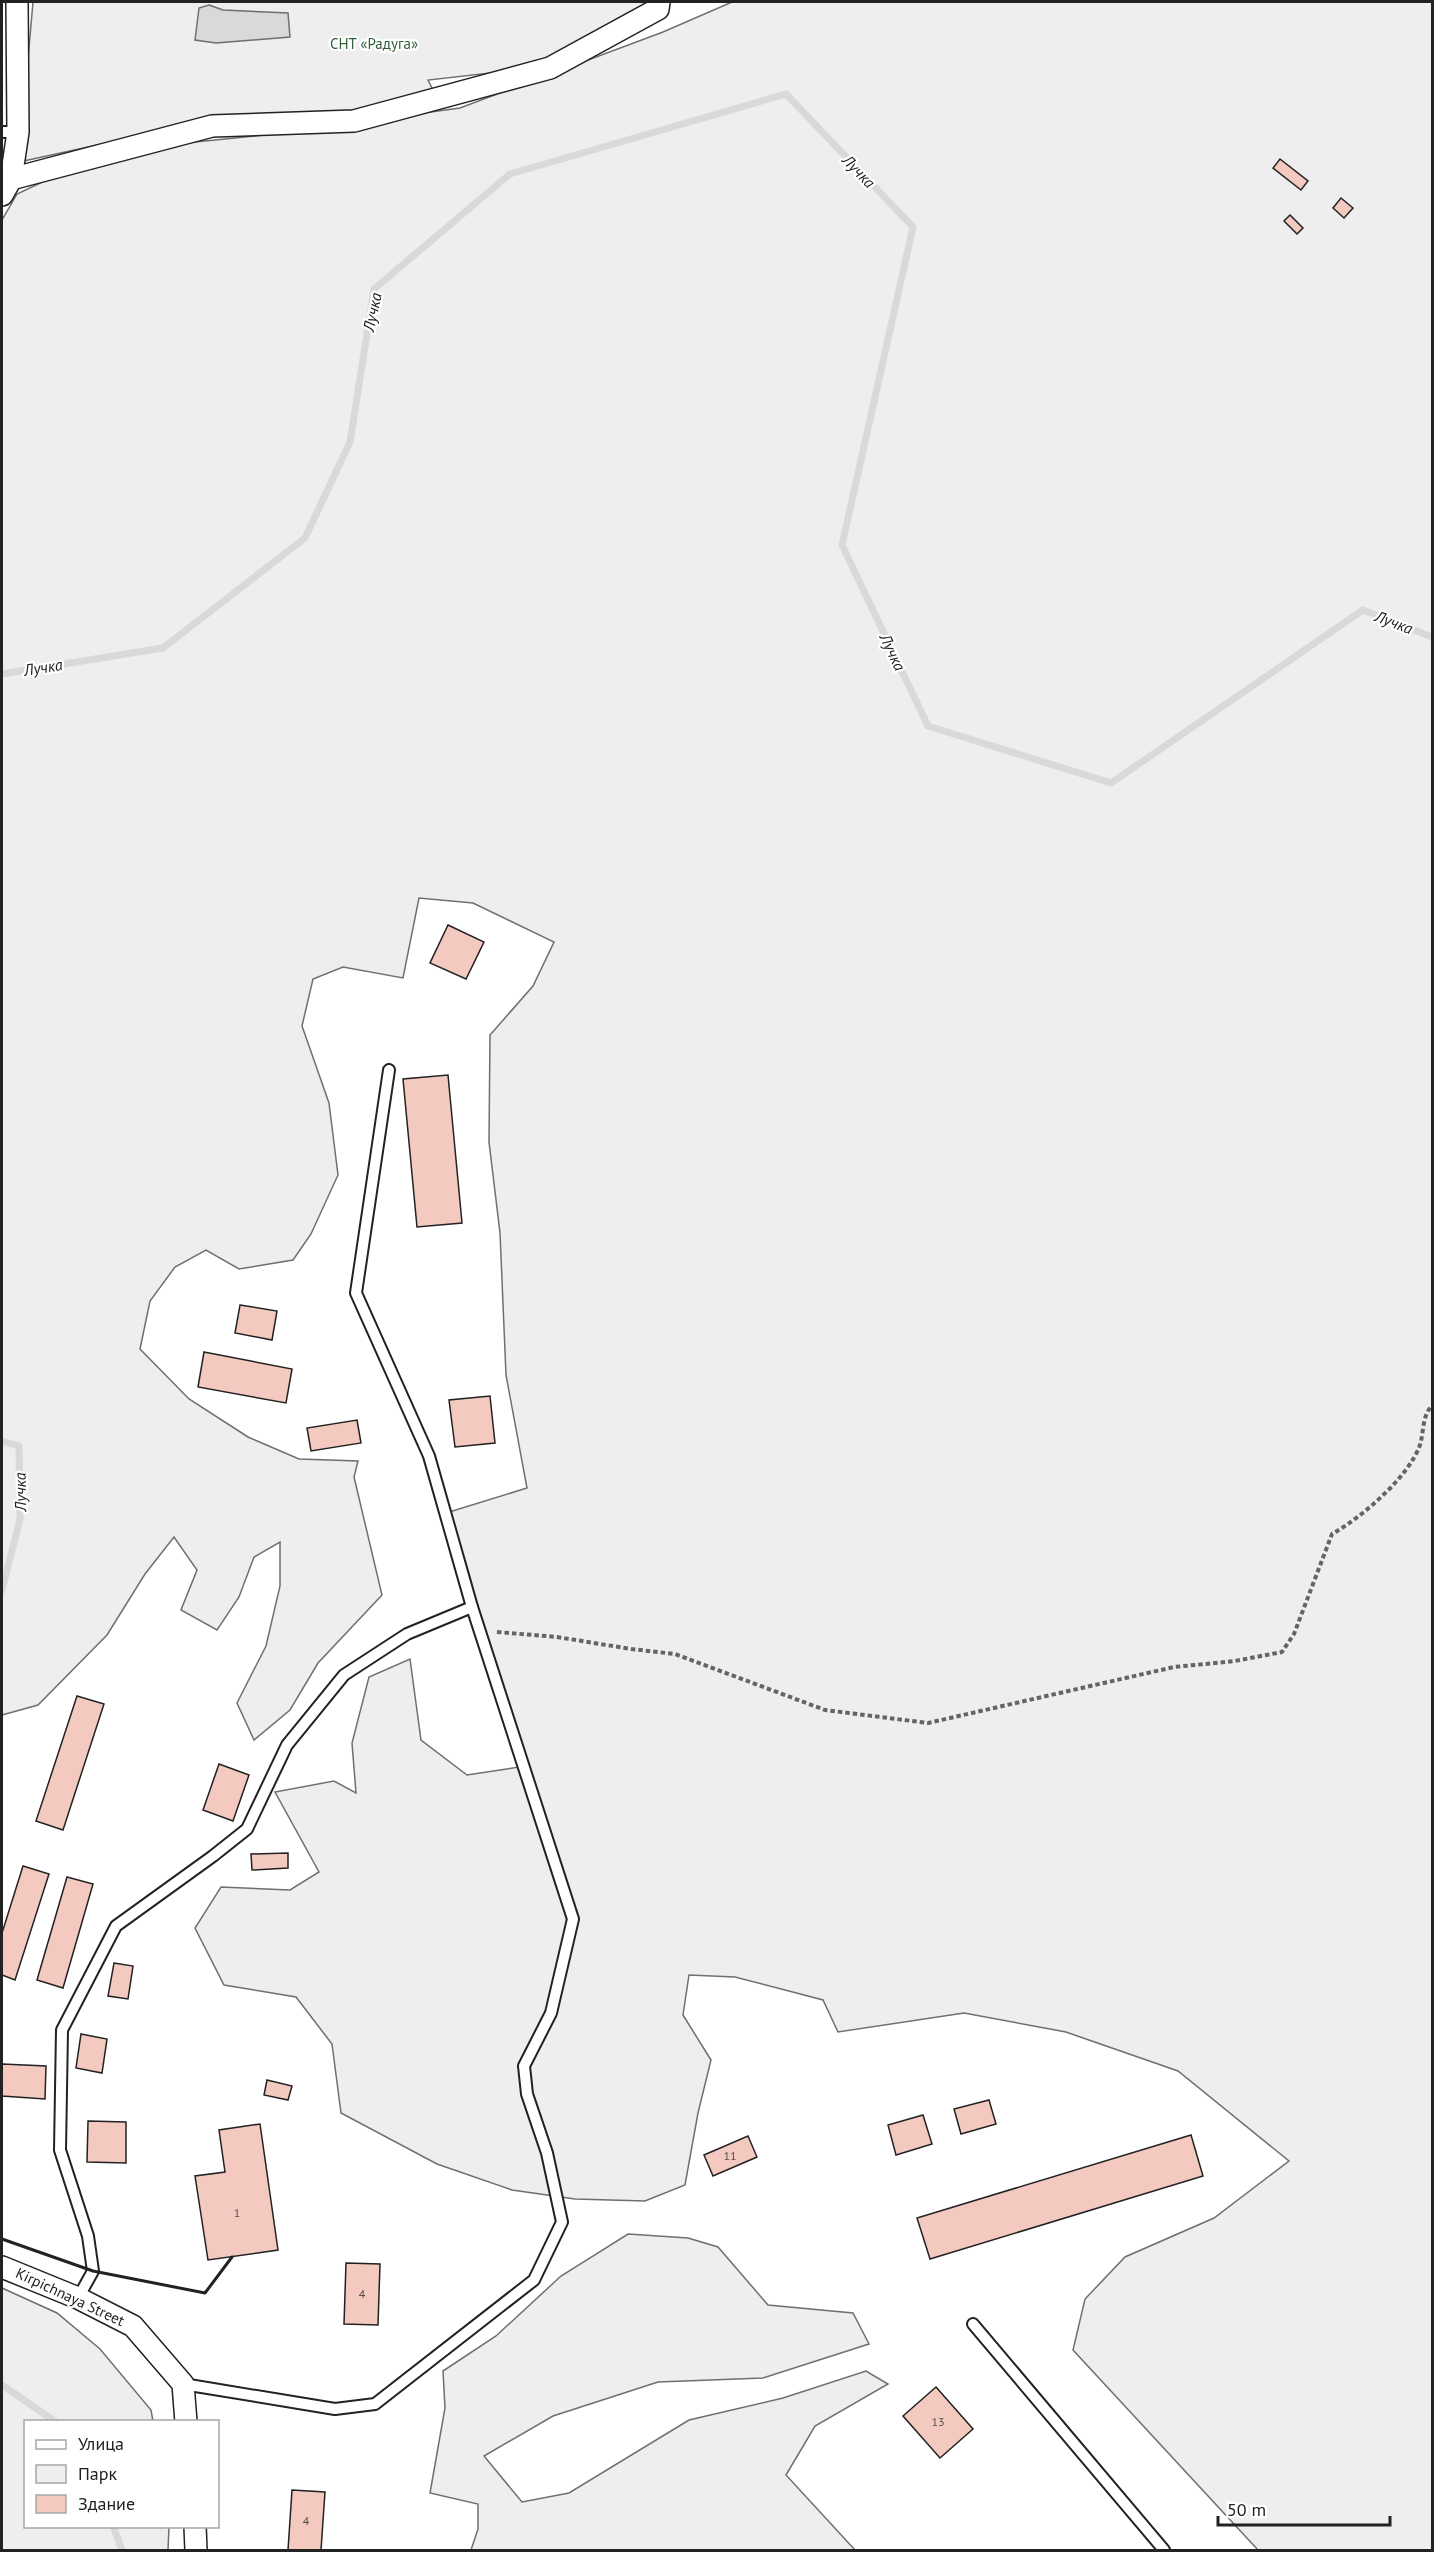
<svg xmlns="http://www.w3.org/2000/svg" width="1434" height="2552" viewBox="0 0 1434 2552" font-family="'PT Sans',sans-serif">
  <rect width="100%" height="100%" fill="#fff"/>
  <!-- green -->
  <g fill="#eee" stroke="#6f6f6f" stroke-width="1.5">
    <polygon points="33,2 666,2 525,69 428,80 434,92 333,118 185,126 19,162"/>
    <polygon points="732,2 1432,2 1432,2550 1258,2550 1073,2350 1085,2299 1125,2257 1214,2218 1289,2161 1178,2071 1066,2032 964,2013 838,2032 823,2000 735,1977 689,1975 683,2015 711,2060 698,2113 685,2185 645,2201 575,2199 512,2190 437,2164 341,2113 332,2044 296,1997 224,1985 195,1928 221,1887 290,1890 319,1872 275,1792 334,1781 356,1793 352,1743 369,1677 410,1659 421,1740 467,1775 526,1766 446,1513 527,1488 506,1375 500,1233 489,1142 490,1035 533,986 554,942 473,903 419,898 403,978 343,967 313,979 302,1026 329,1103 338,1175 311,1234 293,1260 239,1269 206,1250 175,1267 150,1301 140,1349 189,1399 248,1437 299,1459 358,1461 354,1477 382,1595 318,1663 290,1710 254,1740 237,1703 266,1646 280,1586 280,1542 254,1557 239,1597 217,1630 181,1610 197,1570 174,1537 145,1574 107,1635 38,1705 2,1715 2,220 17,194 57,175 155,146 255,136 460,108 663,32"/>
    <polygon points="628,2234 688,2238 718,2247 768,2305 853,2313 869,2344 763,2378 658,2382 553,2416 484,2456 522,2502 569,2493 689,2420 783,2398 866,2371 888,2384 815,2426 786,2475 855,2550 471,2550 478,2529 478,2504 430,2493 445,2408 443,2371 496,2336 561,2276"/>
    <polygon points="2,2288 57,2313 100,2349 151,2410 153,2421 26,2422 26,2526 169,2527 168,2550 2,2550"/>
  </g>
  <!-- water -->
  <polygon fill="#d9d9d9" stroke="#6f6f6f" stroke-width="1.5" points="209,5 223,10 288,13 290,37 216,43 195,40 199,8"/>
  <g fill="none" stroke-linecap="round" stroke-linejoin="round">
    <!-- stream -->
    <g stroke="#d9d9d9" stroke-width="7">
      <polyline points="2,674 163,648 305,538 350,442 374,289 510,174 786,94 913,227 842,545 928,726 1111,783 1363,610 1432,637"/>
      <polyline points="2,1441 19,1446 20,1519 2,1590"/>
      <polyline points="2,2385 56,2422"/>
      <polyline points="113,2526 122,2550"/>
    </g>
  </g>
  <!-- building -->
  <g fill="#f3c9c0" stroke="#222" stroke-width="1.5">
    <polygon points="1280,159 1308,181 1301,190 1273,168"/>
    <polygon points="1341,198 1353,208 1344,218 1333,208"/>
    <polygon points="1290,215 1303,228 1297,234 1284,221"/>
    <polygon points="448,925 484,942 466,979 430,963"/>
    <polygon points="448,1075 462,1223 417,1227 403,1079"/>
    <polygon points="240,1305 277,1311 272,1340 235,1333"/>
    <polygon points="204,1352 292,1369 286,1403 198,1387"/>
    <polygon points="490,1396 495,1443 455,1447 449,1400"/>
    <polygon points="357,1420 361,1443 311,1451 307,1428"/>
    <polygon points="77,1696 104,1704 63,1830 36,1821"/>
    <polygon points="219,1764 249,1775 233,1821 203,1810"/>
    <polygon points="288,1853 288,1868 252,1870 251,1854"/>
    <polygon points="23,1866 49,1874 15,1980 2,1975 2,1933"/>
    <polygon points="67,1877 93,1884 63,1988 37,1980"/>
    <polygon points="114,1963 133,1966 128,1999 108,1996"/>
    <polygon points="81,2034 107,2039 102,2073 76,2068"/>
    <polygon points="2,2064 46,2066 45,2099 2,2096"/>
    <polygon points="267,2080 292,2086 288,2100 264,2095"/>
    <polygon points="989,2100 996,2124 961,2134 954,2109"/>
    <polygon points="923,2115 932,2144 896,2155 888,2125"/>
    <polygon points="88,2121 126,2122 126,2163 87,2162"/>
    <polygon points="260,2124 278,2250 208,2260 195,2176 225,2172 219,2130"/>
    <polygon points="1191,2135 1203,2176 930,2259 917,2218"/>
    <polygon points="748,2136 757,2157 713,2176 704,2155"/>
    <polygon points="346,2263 380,2264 378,2325 344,2324"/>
    <polygon points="936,2387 973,2429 940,2458 903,2416"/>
    <polygon points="292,2490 325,2492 321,2550 288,2550"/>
  </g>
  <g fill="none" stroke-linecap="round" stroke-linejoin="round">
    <!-- service casing -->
    <g stroke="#222" stroke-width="14">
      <g id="service">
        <polyline points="2,132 18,132"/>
        <polyline points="78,2298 93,2271 88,2236 60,2150 62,2030 116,1926 213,1856 247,1829 287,1745 344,1675 407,1634 472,1607"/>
        <polyline points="973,2324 1164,2550"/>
        <polyline points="183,2384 335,2409 375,2404 534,2280 562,2222 547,2153 527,2094 524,2066 551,2013 573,1919 472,1607 429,1456 356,1293 389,1070"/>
      </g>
    </g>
    <!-- minor casing -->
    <g stroke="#222" stroke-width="24">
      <g id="minor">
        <polyline points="11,179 212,126 354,121 550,68 658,9 659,2"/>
        <polyline points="2,195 11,179 18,132 17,2"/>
        <polyline points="2,2267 78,2298 133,2326 183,2384 186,2422"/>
        <polyline points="195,2526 196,2550"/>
      </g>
    </g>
    <!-- path -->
    <path stroke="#646464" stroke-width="4" stroke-dasharray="4.5 3" stroke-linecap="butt" d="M497,1632L557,1637L631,1649L675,1654L825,1710L928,1723L1174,1667L1235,1661L1282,1652L1294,1634L1332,1534C1362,1517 1408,1478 1420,1445C1424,1432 1422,1415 1432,1406"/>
    <!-- service -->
    <use href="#service" stroke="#fff" stroke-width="10"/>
    <!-- minor -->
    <use href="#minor" stroke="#fff" stroke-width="21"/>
    <!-- fence -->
    <polyline stroke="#222" stroke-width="1.5" stroke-dasharray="8 3" stroke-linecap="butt" points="1432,118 1432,120"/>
    <!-- wall -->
    <polyline stroke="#222" stroke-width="3" points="2,2239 93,2271 205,2293 232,2257"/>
  </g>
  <g text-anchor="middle" stroke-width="4.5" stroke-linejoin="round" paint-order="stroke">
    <!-- number labels -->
    <g font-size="12" fill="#564c4a">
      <text x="730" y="2160">11</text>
      <text x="237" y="2217">1</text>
      <text x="362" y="2298">4</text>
      <text x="938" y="2426">13</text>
      <text x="306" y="2525">4</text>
    </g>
    <!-- park labels -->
    <g font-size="15" fill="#2f5e38" stroke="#fff">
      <text x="374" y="49">СНТ «Радуга»</text>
    </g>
    <!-- street labels -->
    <g font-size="15" fill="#222" stroke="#fff">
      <text transform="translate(70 2297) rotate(25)" y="5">Kirpichnaya Street</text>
    </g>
    <!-- water labels -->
    <g font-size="16" font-style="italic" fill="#222" stroke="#fff">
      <text transform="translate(859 171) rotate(46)" y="6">Лучка</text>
      <text transform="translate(372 312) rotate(-78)" y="6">Лучка</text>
      <text transform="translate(1394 622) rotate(21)" y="6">Лучка</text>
      <text transform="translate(893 652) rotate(65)" y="6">Лучка</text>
      <text transform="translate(43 667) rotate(-9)" y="6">Лучка</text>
      <text transform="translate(20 1492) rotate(-91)" y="6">Лучка</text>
    </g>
  </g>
  <!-- border -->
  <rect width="1434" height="2552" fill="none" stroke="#222222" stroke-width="6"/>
  <!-- legend -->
  <rect x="24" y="2420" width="195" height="108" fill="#ffffff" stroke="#a7a7a7" stroke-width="1.5"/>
  <rect x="36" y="2440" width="30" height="9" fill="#ffffff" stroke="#a7a7a7" stroke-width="1.5"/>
  <text x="78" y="2450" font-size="18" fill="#222222">Улица</text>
  <rect x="36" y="2465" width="30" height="18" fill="#eeeeee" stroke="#a7a7a7" stroke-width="1.5"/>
  <text x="78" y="2480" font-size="18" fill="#222222">Парк</text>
  <rect x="36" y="2495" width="30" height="18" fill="#f3c9c0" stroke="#a7a7a7" stroke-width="1.5"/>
  <text x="78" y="2510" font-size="18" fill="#222222">Здание</text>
  <!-- scale -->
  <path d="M1218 2516v9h172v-9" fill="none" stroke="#222222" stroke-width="3"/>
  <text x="1227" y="2516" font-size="18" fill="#222222" stroke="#ffffff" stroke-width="4.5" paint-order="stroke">50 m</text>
</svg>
